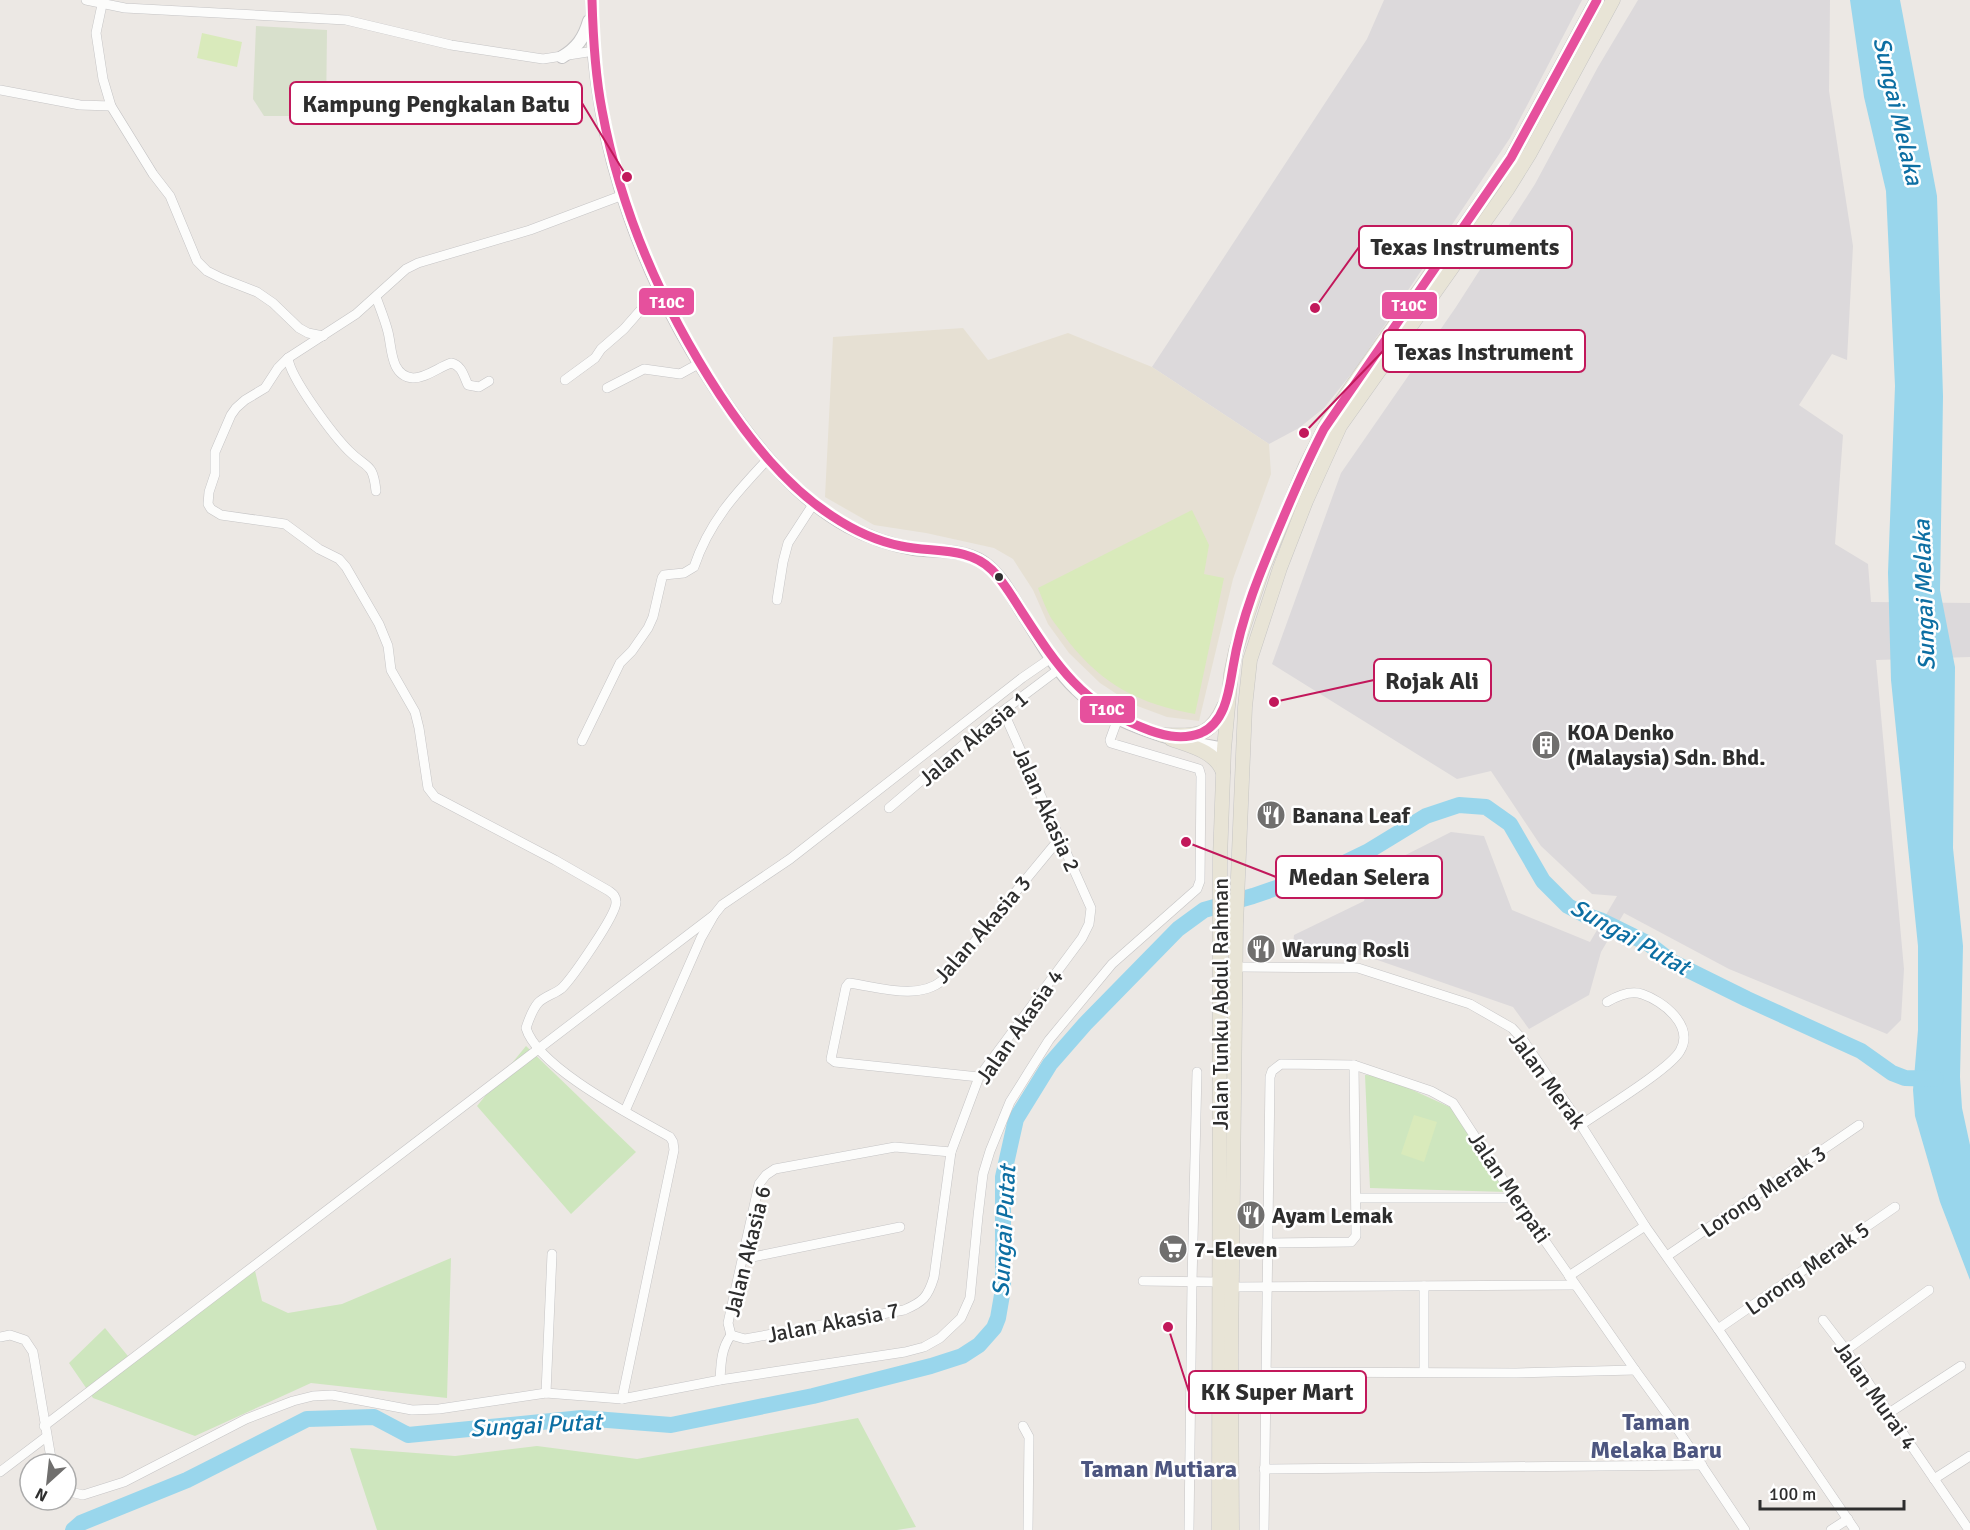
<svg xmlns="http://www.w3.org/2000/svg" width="1970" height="1530" viewBox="0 0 1970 1530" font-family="Signika,sans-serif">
  <rect width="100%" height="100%" fill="#ece8e4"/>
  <!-- industrial -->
  <g fill="#dcd9db">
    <polygon points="1384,0 1582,0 1510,138 1356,368 1324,408 1299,428 1269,444 1152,367 1367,39"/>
    <polygon points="1638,0 1830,0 1829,91 1853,246 1847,360 1832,354 1799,405 1843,435 1835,544 1868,564 1871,602 1970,603 1970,657 1876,660 1904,969 1901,1020 1887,1034 1729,969 1624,913 1601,952 1589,995 1529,1029 1513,1007 1363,955 1292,954 1294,935 1364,901 1374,871 1451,832 1484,836 1512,910 1590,942 1617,896 1592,894 1541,846 1491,771 1457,779 1272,664 1341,473 1456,307 1535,184 1598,67"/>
  </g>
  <!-- education -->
  <polygon fill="#e6e0d3" points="963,328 988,360 1068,333 1152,367 1269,444 1271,474 1233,579 1199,721 1167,717 1132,704 1100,683 1069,653 1048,624 1033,590 1013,559 994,548 926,533 874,525 825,497 833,337"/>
  <!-- green -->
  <g fill="#cee6be">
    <polygon points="526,1046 636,1152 571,1214 477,1106"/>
    <polygon points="1365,1075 1382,1076 1454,1109 1507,1192 1370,1188"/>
    <polygon points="451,1258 447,1398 311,1383 195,1436 93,1398 69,1363 105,1328 132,1361 253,1262 262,1301 288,1313 342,1304"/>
    <polygon points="858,1418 916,1527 897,1530 377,1530 350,1448 455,1456 537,1446 637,1459"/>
  </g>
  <!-- cemetery -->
  <polygon fill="#d8e0cc" points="256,26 327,30 326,116 264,116 253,99"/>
  <!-- pitch -->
  <g fill="#d9eabb">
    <polygon points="202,33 242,42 237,67 197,58"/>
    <path d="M1192,510L1209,545L1204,574L1224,578L1195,714C1139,704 1103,685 1068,641C1063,633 1056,626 1051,618C1046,609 1042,598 1038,588Z"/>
    <polygon points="1414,1115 1437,1122 1424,1162 1401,1154"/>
  </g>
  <!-- water -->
  <polygon fill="#99d6ec" points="1850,0 1900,0 1937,196 1943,396 1940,590 1955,667 1953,848 1963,946 1960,1077 1962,1108 1970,1145 1970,1280 1940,1202 1915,1116 1913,1090 1918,1030 1918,946 1891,680 1888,573 1895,386 1886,191 1864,97"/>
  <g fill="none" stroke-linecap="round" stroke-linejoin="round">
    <!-- river -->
    <polyline stroke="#99d6ec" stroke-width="16" points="73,1530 81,1523 187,1480 307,1419 374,1417 408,1435 582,1418 671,1425 813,1396 931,1366 962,1356 979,1345 994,1328 998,1318 1003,1289 1003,1177 1016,1119 1050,1064 1085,1024 1178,929 1204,910 1253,896 1334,868 1367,852 1426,816 1459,805 1486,807 1510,824 1543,881 1568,906 1585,915 1600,920 1649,944 1672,962 1747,999 1861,1051 1892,1073 1905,1078 1936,1079"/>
    <!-- street casing -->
    <g stroke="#c5c4c5" stroke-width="10">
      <g id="street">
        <polyline points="86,0 125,8 346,20 451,45 543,59 594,51"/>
        <polyline points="103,0 96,33 103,79 111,106 153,174 170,196 197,261 207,271 221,278 257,292 273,303 299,328 308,333 323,336"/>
        <polyline points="0,90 80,105 111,106"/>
        <path d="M376,297C380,308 385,320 388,332C392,347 390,376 413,378C426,378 439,367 451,363C462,365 464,377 468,385L479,387L489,381"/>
        <path d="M288,358C290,378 334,436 349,451C367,469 373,462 376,491"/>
        <polyline points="565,380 595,358 601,349 624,329 659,289"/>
        <polyline points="607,388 644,369 680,374 700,363"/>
        <polyline points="777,600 783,562 788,543 814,503"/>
        <path d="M582,741L620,663L632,651L648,628L653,617L662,578L664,575L684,573L694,567C709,522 736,493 767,460"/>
        <polyline points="889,808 1003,711 1059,669"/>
        <polyline points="1237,967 1358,968 1470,1004 1512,1028 1523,1040 1581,1125 1645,1226 1718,1329 1855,1530"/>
        <path d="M979,1077L835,1062L831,1059L846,987L849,983C879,987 918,1001 943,980L1060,838"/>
        <polyline points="625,1111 701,938 714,915 722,905 790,859 1022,678 1051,658"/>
        <path d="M1581,1125C1602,1110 1670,1069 1680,1051C1695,1026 1663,1001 1642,994C1630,990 1617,996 1607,1002"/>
        <polyline points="1357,1198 1515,1198"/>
        <polyline points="1268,1243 1351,1242 1356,1236 1354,1065"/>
        <polyline points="1667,1256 1859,1125"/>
        <polyline points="743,1259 900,1227"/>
        <polyline points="1569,1276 1645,1226"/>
        <polyline points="1143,1281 1220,1282"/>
        <polyline points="1424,1286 1424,1372"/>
        <polyline points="1233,1287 1575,1285"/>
        <polyline points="1823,1320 1846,1350 1969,1530"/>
        <polyline points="1718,1329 1895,1207"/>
        <path d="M731,1335L745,1339L904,1310C923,1302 928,1297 934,1277L951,1152L979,1077L1082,938L1089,924L1091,908L1003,711"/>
        <polyline points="731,1335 728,1323 759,1184 766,1175 775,1169 895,1147 951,1152"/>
        <polyline points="0,1337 10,1335 25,1340 33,1352 52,1464"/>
        <polyline points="1846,1350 1929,1290"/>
        <polyline points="1266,1372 1516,1373 1635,1370"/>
        <path d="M720,1380C721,1363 721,1349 731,1335"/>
        <polyline points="546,1393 552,1254"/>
        <path d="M622,1399L674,1150L673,1142L670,1137C633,1116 538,1068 526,1028C529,1019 532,1010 538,1003C545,996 555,994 562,988C572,978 617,914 616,902C616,896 613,894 609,891L555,860L435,797L428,788L419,728L415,712L391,670L388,646L379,624L346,567L339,559L319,549L285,524L221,515L211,509L208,504L209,492L215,474V452L231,415L236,408L245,400L265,388L278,368L288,358L356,314L406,269L418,263L530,230L623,195"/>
        <polyline points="1889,1413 1961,1366"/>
        <polyline points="44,1426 714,915"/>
        <polyline points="1023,1426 1029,1437 1028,1530"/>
        <polyline points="1264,1469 1702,1465"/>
        <polyline points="0,1472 46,1437"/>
        <polyline points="1934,1479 1970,1456"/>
        <polyline points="66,1491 83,1495 124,1482 246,1419 293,1401 313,1396 332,1395 412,1410 439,1409 546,1393 622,1399 720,1380 905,1352 924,1347 940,1338 961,1318 970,1298 978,1216 983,1174 990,1151 1010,1102 1030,1070 1049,1040 1112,964 1197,889 1200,881 1201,776 1199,769 1111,743 1110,740 1118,718"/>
        <polyline points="1189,1530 1192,1282 1197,1072"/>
        <polyline points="1264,1530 1270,1077 1272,1071 1281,1064 1354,1065 1431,1091 1453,1103 1515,1198 1635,1370 1670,1418 1745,1530"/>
        <polyline points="1831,1530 1848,1519"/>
      </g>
    </g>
    <!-- secondary casing -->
    <g stroke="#c5c4c5" stroke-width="14">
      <g id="secondary">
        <path d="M592,0C591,145 646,291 729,408C761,453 797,498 847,526C868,537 890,545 914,549C936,552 963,549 983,562C1001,574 1012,597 1023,614C1040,640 1054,668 1076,689C1100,714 1137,728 1170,738"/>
        <path d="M562,57C577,48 584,38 589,21"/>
        <polyline points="1192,743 1224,749"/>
      </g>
    </g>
    <!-- primary casing -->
    <g stroke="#c6c5c4" stroke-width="15">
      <g id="primary">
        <path d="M1162,735C1194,735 1209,740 1224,706"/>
        <path d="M1171,739C1190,746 1215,751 1223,772"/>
        <polyline points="1219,1530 1220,859 1224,749 1231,674 1236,650 1263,568 1306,465 1327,423 1348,392 1509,162 1597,0"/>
        <polyline points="1232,1530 1231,1356 1236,925 1245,707 1250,660 1280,568 1306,501 1340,426 1507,190 1530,153 1613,0"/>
      </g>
    </g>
    <!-- street -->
    <use href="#street" stroke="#fcfcfb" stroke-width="9"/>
    <!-- secondary -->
    <use href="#secondary" stroke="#fcfcfb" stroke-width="12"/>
    <!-- primary -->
    <use href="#primary" stroke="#e8e4d6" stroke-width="14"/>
    <!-- bus-1 casing -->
    <g stroke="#fff" stroke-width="14">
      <path id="bus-1" d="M592,0C593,37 595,74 602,110C621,213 663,308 720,395C750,440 786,486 832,516C853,530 876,541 901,546C932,553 968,546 992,570C1005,583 1014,600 1024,615C1057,666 1083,704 1141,727C1160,735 1181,741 1201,733C1226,722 1229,690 1233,667C1241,617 1261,570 1281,523C1294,492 1308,460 1324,429L1511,158L1597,0"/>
    </g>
    <!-- bus-1 -->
    <use href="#bus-1" stroke="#e6509d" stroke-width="9"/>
  </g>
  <!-- icons -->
  <defs>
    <g id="building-disc" transform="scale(1.5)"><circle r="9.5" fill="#706f6e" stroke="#fff"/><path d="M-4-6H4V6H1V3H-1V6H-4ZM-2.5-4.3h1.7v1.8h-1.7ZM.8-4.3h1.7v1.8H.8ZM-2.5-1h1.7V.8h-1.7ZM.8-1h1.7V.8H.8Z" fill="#fff"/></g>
    <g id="restaurant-disc" transform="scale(1.5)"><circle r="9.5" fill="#706f6e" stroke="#fff"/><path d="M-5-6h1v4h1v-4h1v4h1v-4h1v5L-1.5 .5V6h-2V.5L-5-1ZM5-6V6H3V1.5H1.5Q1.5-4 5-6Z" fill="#fff"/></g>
    <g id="supermarket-disc" transform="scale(1.5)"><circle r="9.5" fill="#706f6e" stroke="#fff"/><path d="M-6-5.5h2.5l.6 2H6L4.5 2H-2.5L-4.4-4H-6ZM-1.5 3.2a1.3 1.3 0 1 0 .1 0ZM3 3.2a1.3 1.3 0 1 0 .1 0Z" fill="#fff"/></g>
  </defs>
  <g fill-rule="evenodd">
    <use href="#building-disc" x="1546" y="745"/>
    <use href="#restaurant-disc" x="1271" y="815"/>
    <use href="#restaurant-disc" x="1261" y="949"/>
    <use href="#restaurant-disc" x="1251" y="1215"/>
    <use href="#supermarket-disc" x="1173" y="1249"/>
  </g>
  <!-- markers -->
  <circle fill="#2e2e2e" stroke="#fff" stroke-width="2" cx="999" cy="577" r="5"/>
  <g text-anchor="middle" stroke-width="5" stroke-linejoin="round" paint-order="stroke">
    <!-- poi labels -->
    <g font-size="22" font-weight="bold" fill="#2e2e2e" stroke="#fff" text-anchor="start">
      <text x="1567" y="740">KOA Denko<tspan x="1567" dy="25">(Malaysia) Sdn. Bhd.</tspan></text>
      <text x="1292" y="823">Banana Leaf</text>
      <text x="1282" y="957">Warung Rosli</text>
      <text x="1272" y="1223">Ayam Lemak</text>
      <text x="1194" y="1257">7-Eleven</text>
    </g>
    <!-- street labels -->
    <g font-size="22" fill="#2e2e2e" stroke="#fff">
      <text transform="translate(973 738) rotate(-40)" y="8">Jalan Akasia 1</text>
      <text transform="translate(1047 809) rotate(66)" y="8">Jalan Akasia 2</text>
      <text transform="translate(982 929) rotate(-49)" y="8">Jalan Akasia 3</text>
      <text transform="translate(1220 1004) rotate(-90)" y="8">Jalan Tunku Abdul Rahman</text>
      <text transform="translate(1019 1026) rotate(-55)" y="8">Jalan Akasia 4</text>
      <text transform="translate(1548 1080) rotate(54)" y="8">Jalan Merak</text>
      <text transform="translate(1510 1187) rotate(56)" y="8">Jalan Merpati</text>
      <text transform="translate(1763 1191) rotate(-34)" y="8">Lorong Merak 3</text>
      <text transform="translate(747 1251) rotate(-76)" y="8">Jalan Akasia 6</text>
      <text transform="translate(1807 1268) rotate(-35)" y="8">Lorong Merak 5</text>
      <text transform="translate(833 1322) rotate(-11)" y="8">Jalan Akasia 7</text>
      <text transform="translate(1876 1395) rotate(55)" y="8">Jalan Murai 4</text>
    </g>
    <!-- water labels -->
    <g font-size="24" font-style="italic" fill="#0d6fa3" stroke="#fff">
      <text transform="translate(1898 111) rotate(77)" y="8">Sungai Melaka</text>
      <text transform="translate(1924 595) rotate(-92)" y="8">Sungai Melaka</text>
      <text transform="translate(1630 937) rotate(29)" y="8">Sungai Putat</text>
      <text transform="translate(1004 1231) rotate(-87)" y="8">Sungai Putat</text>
      <text transform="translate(536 1425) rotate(-3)" y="8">Sungai Putat</text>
    </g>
    <!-- neighbourhood labels -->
    <g font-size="24" font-weight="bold" fill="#4d5680" stroke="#fff">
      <text x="1656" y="1430">Taman<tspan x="1656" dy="28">Melaka Baru</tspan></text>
      <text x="1159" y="1477">Taman Mutiara</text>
    </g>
  </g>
  <!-- callouts -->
  <path fill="none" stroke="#c2185b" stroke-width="2" d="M627 177L582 103M1315 308L1359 247M1304 433L1383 351M1274 702L1374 680M1186 842L1276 877M1168 1327L1189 1392"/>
  <g fill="#c2185b" stroke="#fff" stroke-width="2">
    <circle cx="627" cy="177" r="6"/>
    <circle cx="1315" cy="308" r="6"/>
    <circle cx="1304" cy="433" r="6"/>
    <circle cx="1274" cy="702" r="6"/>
    <circle cx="1186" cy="842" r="6"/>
    <circle cx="1168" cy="1327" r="6"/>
  </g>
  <g fill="#fff" stroke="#c2185b" stroke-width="2">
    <rect x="290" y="82" width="292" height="42" rx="6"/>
    <rect x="1359" y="226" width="213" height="42" rx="6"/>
    <rect x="1383" y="330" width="202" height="42" rx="6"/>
    <rect x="1374" y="659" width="117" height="42" rx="6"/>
    <rect x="1276" y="856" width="166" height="42" rx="6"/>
    <rect x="1189" y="1371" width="177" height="42" rx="6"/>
  </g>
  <g font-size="24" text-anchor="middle" font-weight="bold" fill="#2e2e2e">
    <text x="436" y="112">Kampung Pengkalan Batu</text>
    <text x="1465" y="255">Texas Instruments</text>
    <text x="1484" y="360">Texas Instrument</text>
    <text x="1432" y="689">Rojak Ali</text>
    <text x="1359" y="885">Medan Selera</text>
    <text x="1277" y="1400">KK Super Mart</text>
  </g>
  <g stroke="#fff" stroke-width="2">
    <rect x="638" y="287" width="57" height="29" rx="6" fill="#e6509d"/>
    <rect x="1381" y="291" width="57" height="29" rx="6" fill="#e6509d"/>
    <rect x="1079" y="695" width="57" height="29" rx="6" fill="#e6509d"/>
  </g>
  <g font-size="16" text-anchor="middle" font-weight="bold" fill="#fff">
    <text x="667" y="308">T10C</text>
    <text x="1409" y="311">T10C</text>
    <text x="1107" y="715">T10C</text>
  </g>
  <!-- north arrow -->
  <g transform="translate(48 1482) rotate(207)"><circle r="28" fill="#ffffff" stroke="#ababab" stroke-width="1.5"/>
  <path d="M0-4.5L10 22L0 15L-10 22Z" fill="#706f6e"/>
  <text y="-9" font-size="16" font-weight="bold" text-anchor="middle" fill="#2e2e2e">N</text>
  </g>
  <!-- scale -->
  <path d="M1760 1500v9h144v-9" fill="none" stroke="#2e2e2e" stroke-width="3"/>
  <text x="1769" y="1500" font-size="18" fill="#2e2e2e" stroke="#ffffff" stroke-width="4.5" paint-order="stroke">100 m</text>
</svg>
